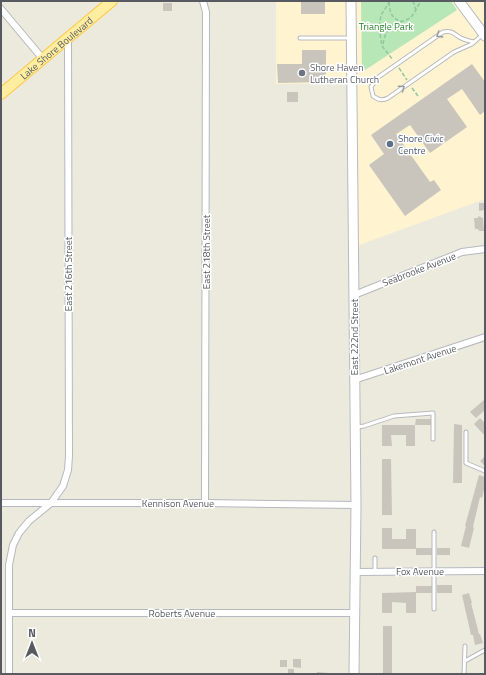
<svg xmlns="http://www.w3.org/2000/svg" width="486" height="675" viewBox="0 0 486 675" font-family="'Titillium Web',sans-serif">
  <rect width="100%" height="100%" fill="#ece9dd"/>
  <!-- commercial -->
  <polygon fill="#fff3d0" points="276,1 485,1 485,199 354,247 351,83 276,84"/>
  <!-- green -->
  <polygon fill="#b7e7b6" points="361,1 451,1 457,10 362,72"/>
  <!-- building -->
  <g fill="#c9c5bd">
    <rect x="301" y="2" width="24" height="12"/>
    <rect x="163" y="3" width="9" height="8"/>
    <polygon points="302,50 326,50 326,82 278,83 277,64 302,64"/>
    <polygon points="472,64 485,82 485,111 480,115 462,89 447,99 467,127 430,153 410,125 396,134 430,182 434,180 441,190 405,216 369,165 384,154 371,135"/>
    <rect x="287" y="92" width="11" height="10"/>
    <polygon points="479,203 485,203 485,210 479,211"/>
    <polygon points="478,216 483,218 484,231 479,231 478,229 475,229 474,218 478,218"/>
    <polygon points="485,399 485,410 476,418 470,412"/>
    <polygon points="480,418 485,423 485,436 474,424"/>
    <polygon points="416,419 431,419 431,425 415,425"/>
    <polygon points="454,424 462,425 462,483 453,483"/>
    <polygon points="382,425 415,425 415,446 406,446 406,435 391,435 392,446 382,446"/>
    <polygon points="485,456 485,466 480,461"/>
    <polygon points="382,459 391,459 392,515 382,515"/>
    <polygon points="479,475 485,477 485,485 482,498 480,497 473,527 474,528 469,548 461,546 466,526 465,526"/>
    <polygon points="382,528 392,528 392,539 406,539 406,529 416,529 416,549 382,549"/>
    <rect x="416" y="548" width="16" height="7"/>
    <rect x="437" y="548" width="13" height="7"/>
    <rect x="437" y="585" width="15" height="8"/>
    <rect x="416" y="586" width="16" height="7"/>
    <polygon points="416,592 416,613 406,613 406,603 392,602 392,613 382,613 382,593"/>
    <polygon points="469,593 472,603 471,603 479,634 480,634 483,643 475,645 473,635 471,635 462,595"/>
    <rect x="383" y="626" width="9" height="48"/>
    <polygon points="293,659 301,659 301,668 293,667"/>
    <rect x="280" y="660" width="7" height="7"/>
    <rect x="288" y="669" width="6" height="5"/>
    <polygon points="317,672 329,673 329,674 317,674"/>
  </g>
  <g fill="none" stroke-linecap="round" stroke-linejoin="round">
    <!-- lane casing -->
    <g stroke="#b6b9bf" stroke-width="5">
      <g id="lane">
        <polyline points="300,38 349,38"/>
        <path d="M474,42C469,41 465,40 461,38C454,34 452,30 443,32L377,78L371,87L373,96C379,100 382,101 388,98L454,52L472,44L482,35"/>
        <polyline points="357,427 364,426 394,416 433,413 433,439"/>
        <polyline points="466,432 466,463 485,471"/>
        <polyline points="434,532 434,609"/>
        <polyline points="375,558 375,571"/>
        <polyline points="465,661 485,650"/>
        <polyline points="464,674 465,646"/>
      </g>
    </g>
    <!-- street casing -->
    <g stroke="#b6b9bf" stroke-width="8">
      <g id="street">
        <polyline points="203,1 206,12 205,503"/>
        <polyline points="1,9 43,59"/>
        <polyline points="354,295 462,252 485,249"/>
        <polyline points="354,380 485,337"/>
        <polyline points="1,503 205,503 356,505"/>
        <polyline points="355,572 485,571"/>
        <polyline points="9,613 354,613"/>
        <polyline points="9,674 9,565 13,545 19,533 29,521 51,503 63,486 68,470 69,456 68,39"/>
      </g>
    </g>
    <!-- secondary casing -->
    <g stroke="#b7bbc2" stroke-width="11">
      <g id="secondary">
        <polyline points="351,1 356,505 354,674"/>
        <polyline points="459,1 485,36"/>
      </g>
    </g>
    <!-- primary casing -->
    <g stroke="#ffc844" stroke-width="12">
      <g id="primary">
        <path id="s1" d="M1,94L112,1"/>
      </g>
    </g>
    <!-- path -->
    <g stroke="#8fc89f" stroke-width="1.5" stroke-dasharray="4 2" stroke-linecap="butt">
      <polyline points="390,1 381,15 379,28 382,46 393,60"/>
      <polyline points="413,1 416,11"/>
      <path d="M389,2C390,13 391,18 402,22"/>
      <path d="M383,44C385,34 388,25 399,22C403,21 408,20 411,17C416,12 417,5 422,1"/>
      <polyline points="399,68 407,80"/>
      <polyline points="412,88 418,96"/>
    </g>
    <!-- lane -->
    <use href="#lane" stroke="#fff" stroke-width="3"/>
    <!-- street -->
    <use href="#street" stroke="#fff" stroke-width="6"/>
    <!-- secondary -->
    <use href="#secondary" stroke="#fff" stroke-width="9"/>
    <!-- primary -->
    <use href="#primary" stroke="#ffeea0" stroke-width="10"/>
  </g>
  <!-- one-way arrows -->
  <defs><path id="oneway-chevron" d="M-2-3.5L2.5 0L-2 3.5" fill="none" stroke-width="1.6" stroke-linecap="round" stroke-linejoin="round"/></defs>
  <g stroke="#9a9da0">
    <use href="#oneway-chevron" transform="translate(439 35) rotate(148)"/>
    <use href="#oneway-chevron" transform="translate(402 88) rotate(-35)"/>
  </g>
  <!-- markers -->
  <circle fill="#6b7280" stroke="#fff" stroke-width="1.5" cx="302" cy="73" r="4"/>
  <circle fill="#5c6f8a" stroke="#fff" stroke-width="1.5" cx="390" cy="144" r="4"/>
  <g text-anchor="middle" stroke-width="3" stroke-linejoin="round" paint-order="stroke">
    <!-- park labels -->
    <g font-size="10" fill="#2c842e" stroke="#fff">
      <text x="386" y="30">Triangle Park</text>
    </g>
    <!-- street labels -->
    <g font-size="10" fill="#575b61" stroke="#fff">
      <text dy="4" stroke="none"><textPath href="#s1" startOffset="72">Lake Shore Boulevard</textPath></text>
      <text transform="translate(206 252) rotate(-90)" y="4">East 218th Street</text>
      <text transform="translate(419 269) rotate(-21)" y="4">Seabrooke Avenue</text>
      <text transform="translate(68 274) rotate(-90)" y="4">East 216th Street</text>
      <text transform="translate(354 337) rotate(-90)" y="4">East 222nd Street</text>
      <text transform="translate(420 359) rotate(-18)" y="4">Lakemont Avenue</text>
      <text x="178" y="507">Kennison Avenue</text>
      <text x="420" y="575">Fox Avenue</text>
      <text x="182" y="617">Roberts Avenue</text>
    </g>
    <!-- worship labels -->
    <g font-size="10" fill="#5b616d" stroke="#fff" text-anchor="start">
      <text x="310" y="71">Shore Haven<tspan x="310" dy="12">Lutheran Church</tspan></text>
    </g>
    <!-- service labels -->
    <g font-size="10" fill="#4e5e75" stroke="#fff" text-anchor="start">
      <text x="398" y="142">Shore Civic<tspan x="398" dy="12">Centre</tspan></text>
    </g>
  </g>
  <!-- border -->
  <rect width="486" height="675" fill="none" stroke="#575b61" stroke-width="4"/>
  <!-- north arrow -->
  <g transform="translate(32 643)" stroke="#ffffff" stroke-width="3" paint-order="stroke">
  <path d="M0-3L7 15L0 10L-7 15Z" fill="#575b61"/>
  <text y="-6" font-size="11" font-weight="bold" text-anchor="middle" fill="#575b61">N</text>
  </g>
</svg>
